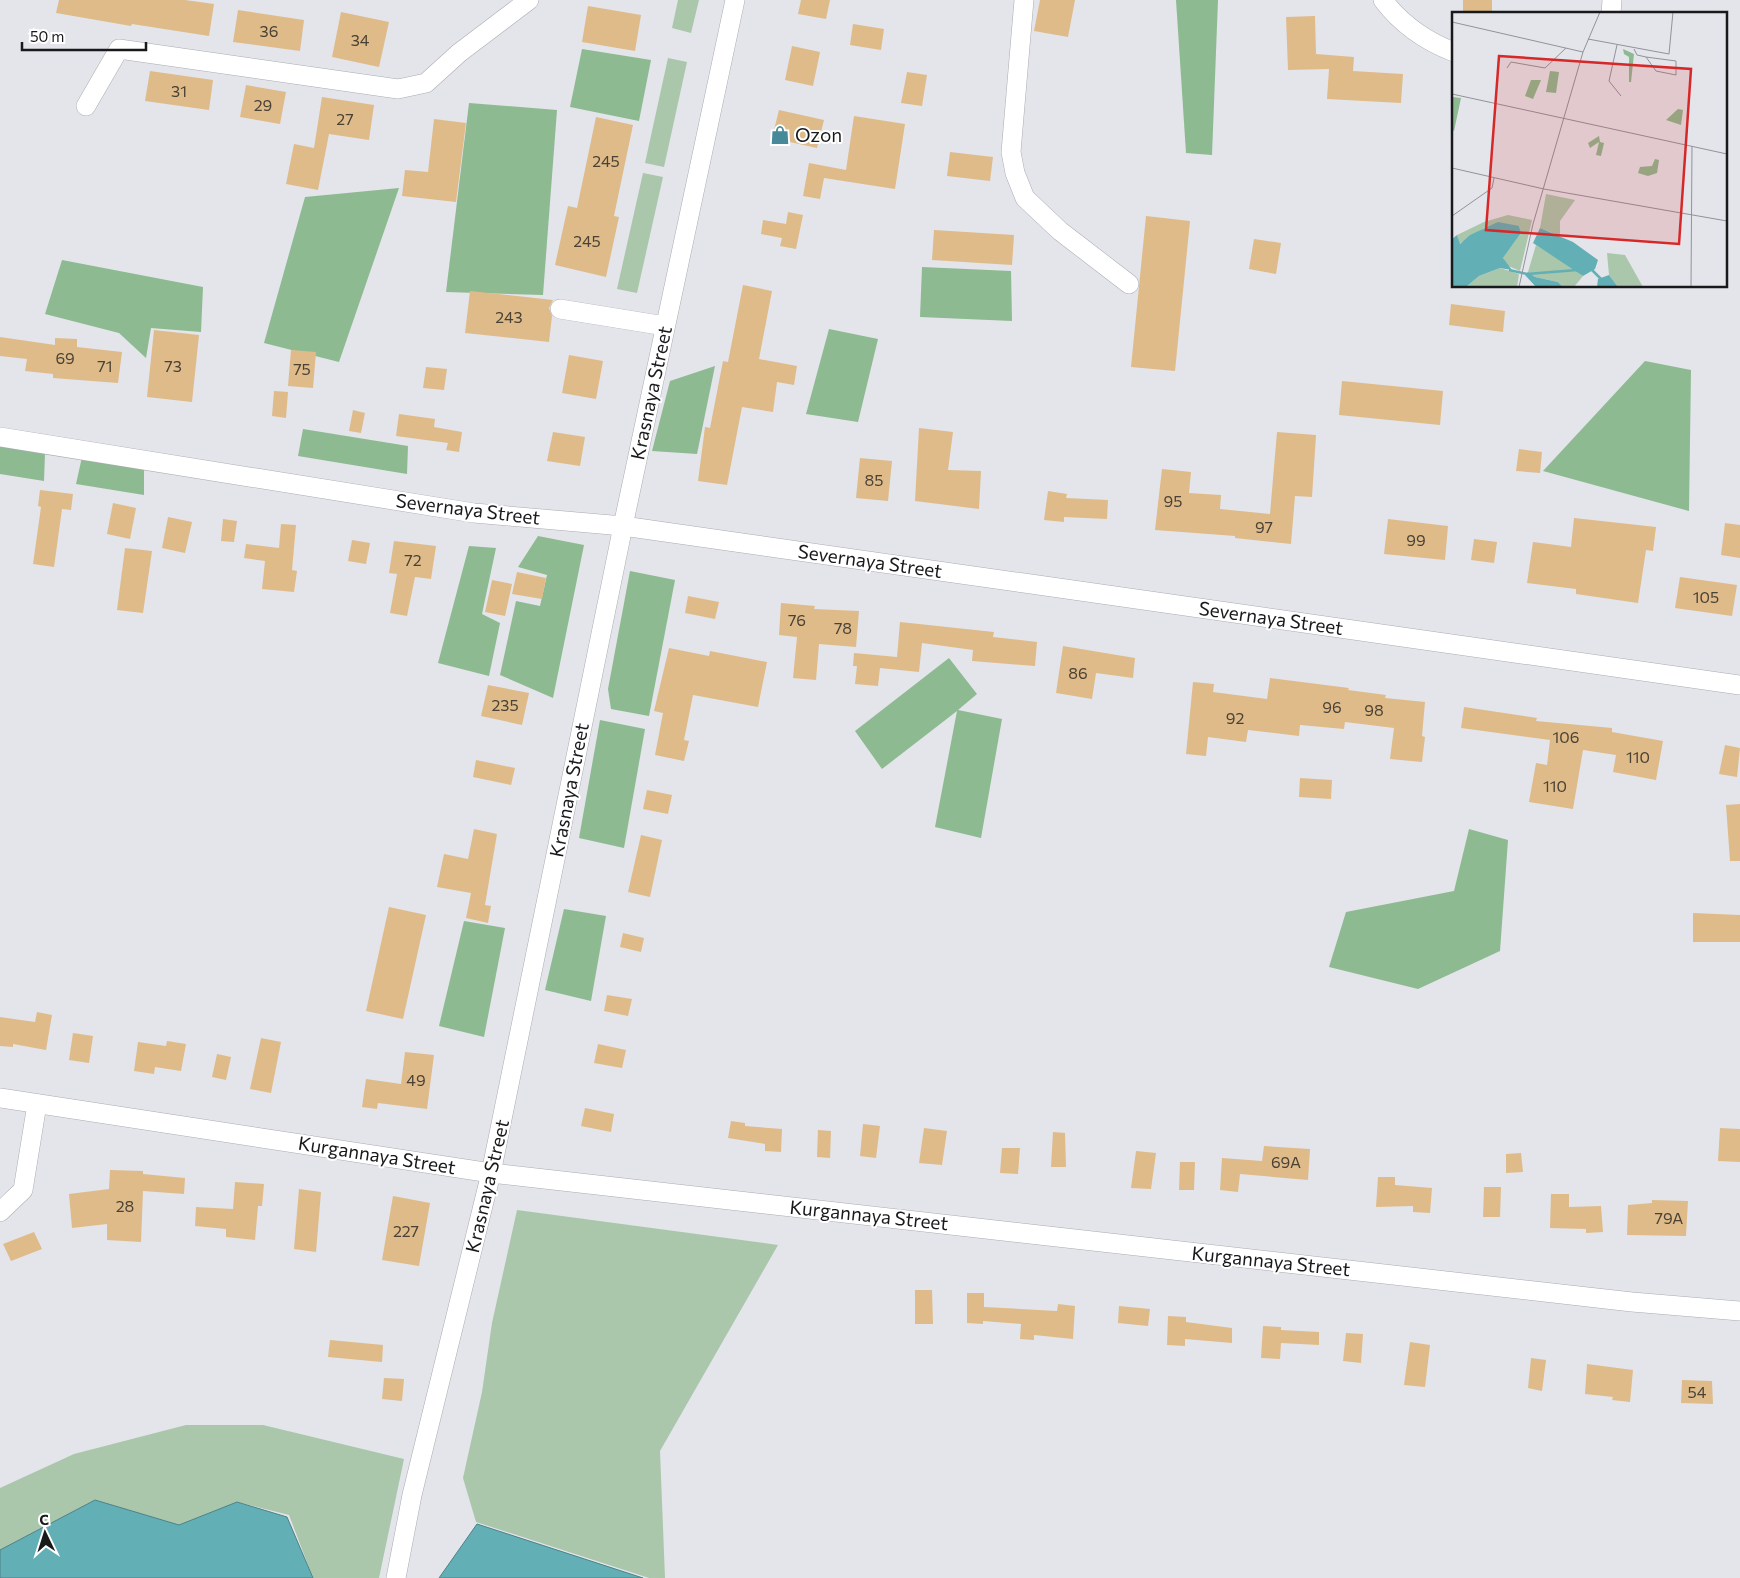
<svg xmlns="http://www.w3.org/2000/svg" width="1740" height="1578" viewBox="0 0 1740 1578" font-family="Commissioner,sans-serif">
  <rect width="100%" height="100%" fill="#e3e5eb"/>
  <!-- green -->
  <g fill="#aac7ab">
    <polygon points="678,0 699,0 691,33 672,28"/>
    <polygon points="668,58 687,62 664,167 645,163"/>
    <polygon points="643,173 663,177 637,293 617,289"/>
    <polygon points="517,1210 778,1245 660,1451 665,1578 649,1578 476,1522 463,1478 482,1392 492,1323"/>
    <polygon points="186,1425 263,1425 404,1459 379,1578 313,1578 289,1515 237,1502 179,1525 95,1500 0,1550 0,1488 74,1454"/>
  </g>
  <!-- forest -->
  <g fill="#8dba90">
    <polygon points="1176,0 1218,0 1212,155 1186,153"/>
    <polygon points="582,49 651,60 639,121 570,107"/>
    <polygon points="469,103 557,110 543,295 446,292"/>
    <polygon points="399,188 339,362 264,343 305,197"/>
    <polygon points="62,260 203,287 201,332 151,328 146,358 119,333 45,314"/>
    <polygon points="922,267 1011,271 1012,321 920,317"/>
    <polygon points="829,329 878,339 858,422 806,414"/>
    <polygon points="1645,361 1691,370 1689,511 1543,471"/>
    <polygon points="715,366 697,454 652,451 670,381"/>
    <polygon points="303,429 408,446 407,474 298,456"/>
    <polygon points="0,446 45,453 44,481 0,474"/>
    <polygon points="82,457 144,467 144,495 76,484"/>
    <polygon points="538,536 584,545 553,698 500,675 516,601 540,606 547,575 518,567"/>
    <polygon points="469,546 496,548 482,614 500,623 489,676 438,663"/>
    <polygon points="630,571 675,580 649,716 611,709 608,689"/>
    <polygon points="949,658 977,694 958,710 1002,719 981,838 935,827 957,711 882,769 855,731"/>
    <polygon points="600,720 645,729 624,848 579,838"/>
    <polygon points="1469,829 1508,840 1500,951 1418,989 1329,967 1346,912 1454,891"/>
    <polygon points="564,909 606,916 591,1001 545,990"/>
    <polygon points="464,921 505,928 484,1037 439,1026"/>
  </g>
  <!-- water -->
  <g fill="#62afb5" stroke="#4c8287">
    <polygon points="95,1500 179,1525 237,1502 287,1517 313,1578 0,1578 0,1550"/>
    <polygon points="477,1524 643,1578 439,1578"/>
  </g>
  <!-- building -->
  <g fill="#dfbb89">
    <polygon points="59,0 185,0 214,4 209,36 132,24 131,26 56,13"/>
    <polygon points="801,0 830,0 826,19 798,14"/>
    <polygon points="1040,0 1075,0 1068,37 1034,31"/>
    <rect x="1463" y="0" width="29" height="14"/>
    <polygon points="588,6 641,15 635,51 582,42"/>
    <polygon points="238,10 304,20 300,51 233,42"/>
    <polygon points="341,12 389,22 379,67 332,57"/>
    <polygon points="1315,16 1316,54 1354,57 1353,71 1403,74 1401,103 1327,99 1329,69 1288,70 1286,17"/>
    <polygon points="853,24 884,29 881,50 850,45"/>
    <polygon points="792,46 820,52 813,86 785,80"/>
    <polygon points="150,71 213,80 209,110 145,101"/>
    <polygon points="907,72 927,75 922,106 901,103"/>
    <polygon points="246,85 286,92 280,124 240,117"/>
    <polygon points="322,97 374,105 369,140 329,134 318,190 286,184 294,144 314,148"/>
    <polygon points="779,110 824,120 817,148 772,138"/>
    <polygon points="854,116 905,124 895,189 824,178 820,199 803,196 809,163 846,170"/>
    <polygon points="596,117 633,125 614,216 619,217 606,277 555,265 568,206 577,208"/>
    <polygon points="434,119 466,123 456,202 402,196 405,170 428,172"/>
    <polygon points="950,152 993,157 990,181 947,176"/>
    <polygon points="788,212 803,215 796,249 780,246 782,238 761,234 763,220 786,224"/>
    <polygon points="1146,216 1190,221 1175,371 1131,367"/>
    <polygon points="934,230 1014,235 1012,265 932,260"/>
    <polygon points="1254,239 1281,243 1276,274 1249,269"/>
    <polygon points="743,285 772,291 759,359 797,366 794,385 777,382 773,412 742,407 727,485 698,481 705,427 710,428 723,361 728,362"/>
    <polygon points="470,291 553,300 549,308 552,316 549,342 465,333"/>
    <polygon points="1451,304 1505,311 1503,332 1449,325"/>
    <polygon points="154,330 199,335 192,402 147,397"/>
    <polygon points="0,337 55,345 55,338 77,339 77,347 122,352 118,383 53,378 53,374 25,371 27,359 0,356"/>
    <polygon points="291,350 316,352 313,388 288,386"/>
    <polygon points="569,355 603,361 596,399 562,393"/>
    <polygon points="426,367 447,369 444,390 423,388"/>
    <polygon points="1342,381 1443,391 1440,425 1339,415"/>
    <polygon points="274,391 288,392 286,418 272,416"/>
    <polygon points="353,410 365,413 361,433 349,431"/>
    <polygon points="399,414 435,419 434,427 462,432 459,452 446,450 448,443 396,436"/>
    <polygon points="919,428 953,432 948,470 981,471 979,509 915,501"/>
    <polygon points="553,432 585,437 580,466 547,461"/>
    <polygon points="1277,432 1316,435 1312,497 1295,496 1291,544 1235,538 1235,536 1155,530 1162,469 1191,472 1189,493 1221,495 1220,509 1270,514"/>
    <polygon points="1519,449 1542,452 1540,473 1516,471"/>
    <polygon points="860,458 892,461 888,501 856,498"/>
    <polygon points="40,490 73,494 71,510 62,509 54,567 33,564 41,507 38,506"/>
    <polygon points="1048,491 1067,494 1066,498 1108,500 1107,519 1064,517 1064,522 1044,520"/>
    <polygon points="113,503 136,508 130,539 107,534"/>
    <polygon points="168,517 192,522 185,553 162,548"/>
    <polygon points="1574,518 1656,527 1653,551 1646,550 1638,603 1576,594 1576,589 1527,583 1533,542 1571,547"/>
    <polygon points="223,519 237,521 234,542 221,541"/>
    <polygon points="1388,519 1448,526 1445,560 1384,554"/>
    <polygon points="1725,523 1740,525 1740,558 1721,555"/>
    <polygon points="281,524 296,525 292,570 297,571 294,592 262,589 265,561 244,558 246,544 279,548"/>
    <polygon points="1474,539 1497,542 1494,563 1471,560"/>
    <polygon points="352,540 370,543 366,564 348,561"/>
    <polygon points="394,541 436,546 431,579 415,577 407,616 390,613 397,574 389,573"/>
    <polygon points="125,548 152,551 143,613 117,610"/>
    <polygon points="517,572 546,578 542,599 512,594"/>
    <polygon points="1680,577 1737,585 1732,616 1675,608"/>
    <polygon points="492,580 512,584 505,616 485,612"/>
    <polygon points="688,596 719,602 715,619 685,613"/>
    <polygon points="781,603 815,606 814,609 859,611 856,647 819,644 816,680 793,678 797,637 779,635"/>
    <polygon points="900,622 994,632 993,637 1037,642 1035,666 972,661 973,650 922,643 919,672 880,668 878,686 855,684 857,666 853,666 854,653 897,657"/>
    <polygon points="1063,646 1135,658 1133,678 1096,673 1092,699 1056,693"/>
    <polygon points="669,648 709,656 710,651 767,662 758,707 693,695 684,740 689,741 684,761 655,755 663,713 654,711"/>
    <polygon points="1270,678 1349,688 1348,690 1386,695 1385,698 1425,702 1422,736 1425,737 1422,762 1390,759 1394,728 1345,722 1344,729 1300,725 1299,736 1248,730 1246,742 1208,737 1206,756 1186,754 1193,682 1214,684 1213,692 1267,699"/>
    <polygon points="488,685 529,693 522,725 481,716"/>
    <polygon points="1464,707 1537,718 1536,721 1612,728 1612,732 1663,741 1656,780 1613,772 1616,755 1583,750 1573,809 1529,802 1536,763 1547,765 1550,740 1461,728"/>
    <polygon points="1725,745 1740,748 1737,777 1719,774"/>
    <polygon points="476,760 515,768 511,785 473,777"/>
    <polygon points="1300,778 1332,780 1331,799 1299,797"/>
    <polygon points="647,790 672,795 668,814 643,809"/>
    <polygon points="1740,804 1740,861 1730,861 1726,805"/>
    <polygon points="474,829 497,834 485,905 491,906 488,923 466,918 471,893 437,887 444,854 468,859"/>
    <polygon points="641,835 662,840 650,897 628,892"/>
    <polygon points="389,907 426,915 403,1019 366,1011"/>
    <polygon points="1693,913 1740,915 1740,942 1693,942"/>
    <polygon points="623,933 644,938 641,952 620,947"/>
    <polygon points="607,995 632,999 628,1016 604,1011"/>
    <polygon points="37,1012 52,1015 46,1050 13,1044 13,1047 0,1046 0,1017 35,1022"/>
    <polygon points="73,1033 93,1036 89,1063 69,1060"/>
    <polygon points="261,1038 281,1042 271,1093 250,1089"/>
    <polygon points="167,1041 186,1044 181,1071 155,1067 154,1074 134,1071 138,1042 166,1046"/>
    <polygon points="598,1044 626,1050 622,1068 594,1063"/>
    <polygon points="405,1052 434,1055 427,1109 378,1103 377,1109 362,1107 366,1079 401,1084"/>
    <polygon points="217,1054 231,1057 226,1080 212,1077"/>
    <polygon points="585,1108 614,1114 611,1132 581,1126"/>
    <polygon points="731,1121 745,1123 745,1126 782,1129 781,1152 765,1151 765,1144 728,1138"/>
    <polygon points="863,1124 880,1126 876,1158 860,1156"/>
    <polygon points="924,1128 947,1131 942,1165 919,1163"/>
    <polygon points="1720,1128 1740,1129 1740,1162 1718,1161"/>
    <polygon points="818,1130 831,1131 830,1158 817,1157"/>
    <polygon points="1053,1132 1065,1133 1066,1167 1051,1167"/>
    <polygon points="1264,1146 1310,1149 1308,1180 1240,1174 1238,1192 1220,1190 1222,1158 1262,1161"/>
    <polygon points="1002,1148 1020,1148 1018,1174 1000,1173"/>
    <polygon points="1136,1151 1156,1153 1151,1189 1131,1188"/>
    <polygon points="1521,1153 1523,1172 1506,1173 1506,1154"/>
    <polygon points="1180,1162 1195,1162 1194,1190 1179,1190"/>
    <polygon points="110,1170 143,1171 143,1174 185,1178 184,1194 143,1191 141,1242 107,1240 107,1224 72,1228 69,1194 109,1189"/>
    <polygon points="1378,1177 1395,1177 1395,1185 1432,1188 1430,1213 1413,1212 1413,1206 1376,1207"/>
    <polygon points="235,1182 264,1184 262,1206 258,1206 255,1240 226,1237 226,1229 195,1226 196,1207 233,1209"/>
    <polygon points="1484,1187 1501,1187 1500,1217 1483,1217"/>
    <polygon points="299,1189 321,1192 316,1252 294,1249"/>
    <polygon points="1551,1194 1569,1194 1569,1207 1601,1206 1603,1232 1586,1233 1586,1229 1550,1228"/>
    <polygon points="393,1196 430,1203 419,1266 382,1260"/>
    <polygon points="1652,1200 1688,1201 1686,1236 1627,1235 1628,1205 1652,1203"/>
    <polygon points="34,1232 42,1249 11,1261 3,1244"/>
    <polygon points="915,1290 932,1290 933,1324 915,1324"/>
    <polygon points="967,1293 984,1293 984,1307 1057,1311 1058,1304 1075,1306 1073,1339 1034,1335 1034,1340 1020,1339 1021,1324 983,1321 983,1324 967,1323"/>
    <polygon points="1119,1306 1150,1309 1148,1326 1118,1323"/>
    <polygon points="1168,1316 1186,1317 1186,1322 1232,1328 1232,1343 1185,1339 1185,1346 1167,1345"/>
    <polygon points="1263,1326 1281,1327 1281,1330 1319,1332 1319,1345 1281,1343 1280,1359 1261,1358"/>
    <polygon points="1346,1333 1363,1334 1361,1363 1343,1361"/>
    <polygon points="330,1340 383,1345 382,1362 328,1357"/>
    <polygon points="1410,1342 1430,1345 1425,1387 1404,1385"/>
    <polygon points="1531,1358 1546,1360 1542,1391 1528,1388"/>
    <polygon points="1587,1364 1633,1370 1630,1402 1612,1400 1613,1397 1585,1394"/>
    <polygon points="384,1378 404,1379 402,1401 382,1399"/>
    <polygon points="1682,1380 1712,1381 1713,1404 1681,1403"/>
  </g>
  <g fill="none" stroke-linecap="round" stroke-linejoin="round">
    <!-- minor casing -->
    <g stroke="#a9acb1" stroke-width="20">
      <g id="minor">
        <polyline points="1024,0 1011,152 1015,173 1025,198 1060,231 1129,284"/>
        <path d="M1383,0C1402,25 1425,41 1454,52"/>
        <polyline points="1611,14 1612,0"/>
        <polyline points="86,106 119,49 398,89 426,83 459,53 529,0"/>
        <polyline points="560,309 665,326"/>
        <polyline points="0,437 474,513 623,526 1740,685"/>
        <polyline points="0,1098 491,1173 1632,1302 1740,1311"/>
        <polyline points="0,1212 23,1190 37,1104"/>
        <polyline points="396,1578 412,1495 491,1173 623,526 735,0"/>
      </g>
    </g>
    <!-- minor -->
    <use href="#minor" stroke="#fff" stroke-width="19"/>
  </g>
  <!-- icons -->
  <defs>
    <g id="shop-bare" transform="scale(1.5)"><path d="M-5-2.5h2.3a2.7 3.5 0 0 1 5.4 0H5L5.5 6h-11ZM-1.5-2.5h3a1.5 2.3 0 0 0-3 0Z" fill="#468998" stroke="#fff" stroke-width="2.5" paint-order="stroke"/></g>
  </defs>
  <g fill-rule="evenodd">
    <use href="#shop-bare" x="780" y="135"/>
  </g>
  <g text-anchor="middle" stroke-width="4" stroke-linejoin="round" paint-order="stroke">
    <!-- number labels -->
    <g font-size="16" fill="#4a4236">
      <text x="269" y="37">36</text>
      <text x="360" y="46">34</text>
      <text x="179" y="97">31</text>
      <text x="263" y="111">29</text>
      <text x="345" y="125">27</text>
      <text x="606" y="167">245</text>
      <text x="587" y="247">245</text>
      <text x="509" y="323">243</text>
      <text x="65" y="364">69</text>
      <text x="105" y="372">71</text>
      <text x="173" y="372">73</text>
      <text x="302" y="375">75</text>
      <text x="874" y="486">85</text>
      <text x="1173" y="507">95</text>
      <text x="1264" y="533">97</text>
      <text x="1416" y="546">99</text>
      <text x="413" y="566">72</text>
      <text x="1706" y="603">105</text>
      <text x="797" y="626">76</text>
      <text x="843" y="634">78</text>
      <text x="1078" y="679">86</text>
      <text x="505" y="711">235</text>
      <text x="1332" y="713">96</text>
      <text x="1374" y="716">98</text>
      <text x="1235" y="724">92</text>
      <text x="1566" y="743">106</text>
      <text x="1638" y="763">110</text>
      <text x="1555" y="792">110</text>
      <text x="416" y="1086">49</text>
      <text x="1286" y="1168">69А</text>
      <text x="125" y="1212">28</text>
      <text x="1669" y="1224">79А</text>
      <text x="406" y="1237">227</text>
      <text x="1697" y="1398">54</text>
    </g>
    <!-- poi labels -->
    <g font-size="19" fill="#18191b" stroke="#fff" text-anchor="start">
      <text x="795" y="142">Ozon</text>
    </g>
    <!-- street labels -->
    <g font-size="19" fill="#18191b" stroke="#fff">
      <text transform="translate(651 393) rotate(-78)" y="7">Krasnaya Street</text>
      <text transform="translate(468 509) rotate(7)" y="7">Severnaya Street</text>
      <text transform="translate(870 561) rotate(8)" y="7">Severnaya Street</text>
      <text transform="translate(1271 618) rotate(8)" y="7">Severnaya Street</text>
      <text transform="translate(569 790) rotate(-79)" y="7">Krasnaya Street</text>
      <text transform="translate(377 1155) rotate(9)" y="7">Kurgannaya Street</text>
      <text transform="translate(487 1186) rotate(-77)" y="7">Krasnaya Street</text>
      <text transform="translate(869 1215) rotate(6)" y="7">Kurgannaya Street</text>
      <text transform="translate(1271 1261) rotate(6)" y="7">Kurgannaya Street</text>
    </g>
  </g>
  <!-- overview -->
  <g transform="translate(1452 12)">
    <rect width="275" height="275" fill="#e3e5eb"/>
    <path d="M94,182L123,188L108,209V224L88,216ZM56,203L80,208L68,259L54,253L51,246L69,221L67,214L34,215L7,232L5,223L32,210ZM84,233L113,251L131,264L122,275H111L106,270L83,265L76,260ZM155,241L173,243L191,275H166L157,263ZM48,256L67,262L65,275H14L27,264Z" fill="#aac7ab"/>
    <path d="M171,37L182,42L179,70H177V45L172,42ZM98,59L107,60L104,81L94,80ZM79,68H89L81,87L73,84ZM1,85L9,86L2,119L0,118ZM226,97L231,98L229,113L214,108ZM147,124L148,130L152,131L149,144L144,143L147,130L138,136L136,131ZM203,147L207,148L205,161L196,164L186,161L188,155L200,154Z" fill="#8dba90"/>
    <path d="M46,210L67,214L69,221L51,246L60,258L48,256L27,264L14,275H0V227L5,223L8,232L18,223ZM88,216L121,230L146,248L143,257L131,264L81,231ZM76,260L83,265L106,270L111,275H84L73,263ZM157,263L166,275H145L146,267Z" fill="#62afb5"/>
    <path fill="none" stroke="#62afb5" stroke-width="2.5" d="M139,257L157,275M57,258L75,262L125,258"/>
    <path fill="none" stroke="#929398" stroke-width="1" d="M0,10L131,40M136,27L217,42L221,0M165,33L157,69L169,84M182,37L185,43L194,45L204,59L224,63V49L194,45M55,56L59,50L93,56L114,36M0,82L275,142M0,156L92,177L275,209M0,204L40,176L42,166M67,275L81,212L131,40L148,0M239,275L240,134"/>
    <path fill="#d62828" fill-opacity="0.15" stroke="#d62828" stroke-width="2.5" d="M47,44L239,57L227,232L34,218Z"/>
    <rect width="275" height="275" fill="none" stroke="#18191b" stroke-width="2.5"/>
  </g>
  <!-- north arrow -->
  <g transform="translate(45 1533) rotate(356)" stroke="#ffffff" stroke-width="4" paint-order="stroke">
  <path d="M0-4L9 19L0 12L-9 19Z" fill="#18191b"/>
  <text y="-8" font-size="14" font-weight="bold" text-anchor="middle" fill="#18191b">С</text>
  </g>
  <!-- scale -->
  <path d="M22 42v8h124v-8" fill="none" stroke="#18191b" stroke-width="2.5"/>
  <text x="30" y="42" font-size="15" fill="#18191b" stroke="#ffffff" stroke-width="4" paint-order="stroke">50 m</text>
</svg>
